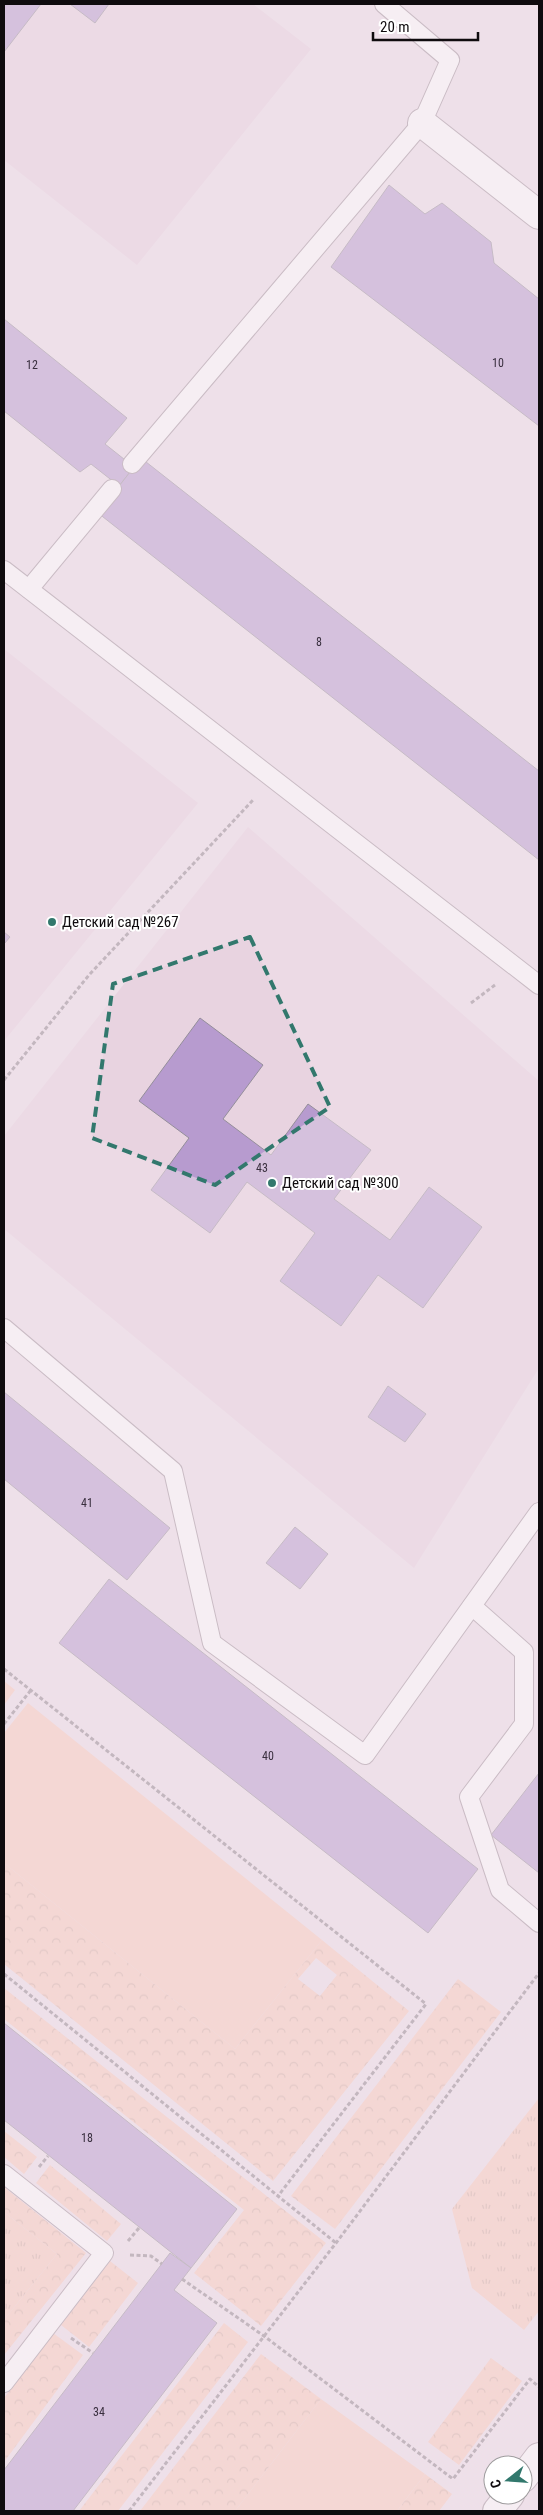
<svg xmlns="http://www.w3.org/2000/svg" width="543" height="2515" viewBox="0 0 543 2515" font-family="'Roboto Condensed',sans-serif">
  <defs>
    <pattern id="forest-crowns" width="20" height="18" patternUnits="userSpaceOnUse" patternTransform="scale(1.25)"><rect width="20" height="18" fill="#faccba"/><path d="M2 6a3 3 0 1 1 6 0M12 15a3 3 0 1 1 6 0" fill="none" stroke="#d5ae9f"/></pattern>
    <pattern id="park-tufts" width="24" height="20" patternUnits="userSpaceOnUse" patternTransform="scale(1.25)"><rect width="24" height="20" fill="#faccba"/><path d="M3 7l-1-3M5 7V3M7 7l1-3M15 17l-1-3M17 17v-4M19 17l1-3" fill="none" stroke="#d5ae9f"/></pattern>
  </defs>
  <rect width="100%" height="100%" fill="#eee0e9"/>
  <!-- built -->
  <g fill="#e8d3e0">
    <polygon points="4,4 253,4 311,49 137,265 4,160"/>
    <polygon points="4,649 198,803 4,1041"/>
    <polygon points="248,827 539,1081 539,1368 414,1568 4,1229 4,1136"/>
  </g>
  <!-- grass -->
  <g fill="#faccba">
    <polygon points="4,1681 15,1690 4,1705"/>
    <polygon points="28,1703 322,1940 235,2049 4,1863 4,1733"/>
    <polygon points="321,2399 425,2474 397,2511 235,2511"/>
  </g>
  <!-- forest -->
  <g fill="url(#forest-crowns)" fill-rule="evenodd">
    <path d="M4,1863L235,2049L322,1940L409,2011L273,2181L4,1964ZM316,1958L337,1975L320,1996L298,1979Z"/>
    <polygon points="458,1979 501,2012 335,2229 291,2196"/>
    <polygon points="4,1988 326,2243 261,2326 194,2273 244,2210 4,2019"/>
    <polygon points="4,2131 37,2157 24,2174 4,2157"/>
    <polygon points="50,2165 121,2224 107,2241 36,2183"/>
    <polygon points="4,2187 86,2253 4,2355 4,2320 57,2254 4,2212"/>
    <polygon points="110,2261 138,2283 89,2347 61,2325"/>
    <polygon points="224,2323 248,2342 118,2511 79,2511"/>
    <polygon points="53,2333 83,2355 4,2462 4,2398"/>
    <polygon points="261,2354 321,2399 235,2511 140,2511"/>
    <polygon points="491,2358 522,2381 459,2465 428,2442"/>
    <polygon points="425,2474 452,2494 439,2511 397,2511"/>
  </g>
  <!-- park -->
  <g fill="url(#park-tufts)">
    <polygon points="539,2098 539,2311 524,2330 472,2288 452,2209"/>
    <polygon points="4,2212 57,2254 4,2320"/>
  </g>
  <!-- building -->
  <g fill="#b79bcf" stroke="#948e9a">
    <polygon points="4,4 41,4 4,52"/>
    <polygon points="70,4 109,4 95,23"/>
    <polygon points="389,185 425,214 442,203 491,242 494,263 539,299 539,426 331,267"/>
    <polygon points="4,319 127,418 105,444 134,467 119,486 91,464 80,472 4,411"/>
    <polygon points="141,458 539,771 539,860 98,513"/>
    <polygon points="4,932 10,937 4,944"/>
    <polygon points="200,1018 263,1065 223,1119 271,1155 308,1104 371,1150 334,1199 390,1240 429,1187 482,1227 423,1308 378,1275 341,1326 280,1281 315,1233 247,1182 210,1233 151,1190 189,1138 139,1101"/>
    <polygon points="388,1386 426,1414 405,1442 368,1417"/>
    <polygon points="4,1392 170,1528 127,1580 4,1479"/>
    <polygon points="295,1527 328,1554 300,1589 266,1563"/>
    <polygon points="109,1579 478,1869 428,1933 59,1643"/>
    <polygon points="539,1773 539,1873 491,1835"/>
    <polygon points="4,2023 237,2209 191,2268 4,2120"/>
    <polygon points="170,2253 191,2268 174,2290 217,2323 73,2511 4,2511 4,2470"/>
  </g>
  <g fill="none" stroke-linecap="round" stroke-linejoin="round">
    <!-- lane casing -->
    <g stroke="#9e9199" stroke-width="20">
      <g id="lane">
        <polyline points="132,464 422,123 450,60 384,4"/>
        <polyline points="4,570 539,985"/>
        <polyline points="29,589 112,489"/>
        <polyline points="4,1328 173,1471 212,1643 365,1755 539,1512"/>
        <polyline points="472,1606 524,1652 524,1724 469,1797 500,1890 539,1923"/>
        <polyline points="4,2174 104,2253 4,2383"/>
      </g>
    </g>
    <!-- street casing -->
    <g stroke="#9e9199" stroke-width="30">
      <polyline id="street" points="422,123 539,215"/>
    </g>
    <!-- secondary casing -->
    <g stroke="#9e9199" stroke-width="30">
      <g id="secondary">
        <polyline points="523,2478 539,2457"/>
        <polyline points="497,2511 510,2495"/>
      </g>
    </g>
    <!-- path -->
    <g stroke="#8f858c" stroke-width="3" stroke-dasharray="4 2.5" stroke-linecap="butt">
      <polyline points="471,1003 495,985"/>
      <polyline points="4,1080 89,975 254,799"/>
      <polyline points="4,1669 426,2004 278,2196"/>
      <polyline points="4,1724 31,1690"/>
      <polyline points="4,1974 336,2243"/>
      <polyline points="39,2167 48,2156"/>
      <polyline points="128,2241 139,2228"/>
      <polyline points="130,2255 151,2256 162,2264"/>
      <polyline points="182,2279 264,2336 453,2479 530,2379 539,2387"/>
      <polyline points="71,2338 93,2353"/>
      <polyline points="129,2511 336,2243 539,1973"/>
    </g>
    <!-- lane -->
    <use href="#lane" stroke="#fff" stroke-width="18"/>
    <!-- street -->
    <use href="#street" stroke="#fff" stroke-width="28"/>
    <!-- secondary -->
    <use href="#secondary" stroke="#fff" stroke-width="28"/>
  </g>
  <!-- marked area -->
  <path d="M0 0H543V2515H0ZM250,937L330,1107L215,1185L92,1138L113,984Z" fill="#eee0e9" fill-opacity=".55" fill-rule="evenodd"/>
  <path fill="none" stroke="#32786d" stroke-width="4" stroke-dasharray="10 6" stroke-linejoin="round" d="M250,937L330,1107L215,1185L92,1138L113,984Z"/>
  <!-- markers -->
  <g fill="#32786d" stroke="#fff" stroke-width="2">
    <circle cx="52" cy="922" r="5"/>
    <circle cx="272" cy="1183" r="5"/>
  </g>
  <g text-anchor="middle" stroke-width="4" stroke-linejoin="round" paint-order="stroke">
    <!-- number labels -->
    <g font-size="12" fill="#392f3e">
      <text x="498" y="367">10</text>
      <text x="32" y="369">12</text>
      <text x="319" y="646">8</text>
      <text x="262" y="1172">43</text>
      <text x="87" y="1507">41</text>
      <text x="268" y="1760">40</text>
      <text x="87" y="2142">18</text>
      <text x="99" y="2416">34</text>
    </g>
    <!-- poi labels -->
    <g font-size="15" fill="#0f0b0e" stroke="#fff" text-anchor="start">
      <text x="62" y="927">Детский сад №267</text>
      <text x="282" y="1188">Детский сад №300</text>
    </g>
  </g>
  <!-- border -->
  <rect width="543" height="2515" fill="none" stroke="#0f0b0e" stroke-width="10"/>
  <!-- north arrow -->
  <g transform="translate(508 2480) rotate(253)"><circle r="24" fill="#ffffff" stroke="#9f9d9f"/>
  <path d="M0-4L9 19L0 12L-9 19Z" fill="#32786d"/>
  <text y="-8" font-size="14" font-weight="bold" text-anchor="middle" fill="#0f0b0e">С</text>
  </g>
  <!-- scale -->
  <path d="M373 32v8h105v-8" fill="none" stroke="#0f0b0e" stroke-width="2.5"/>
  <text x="380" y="32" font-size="15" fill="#0f0b0e" stroke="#ffffff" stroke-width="4" paint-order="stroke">20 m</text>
</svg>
